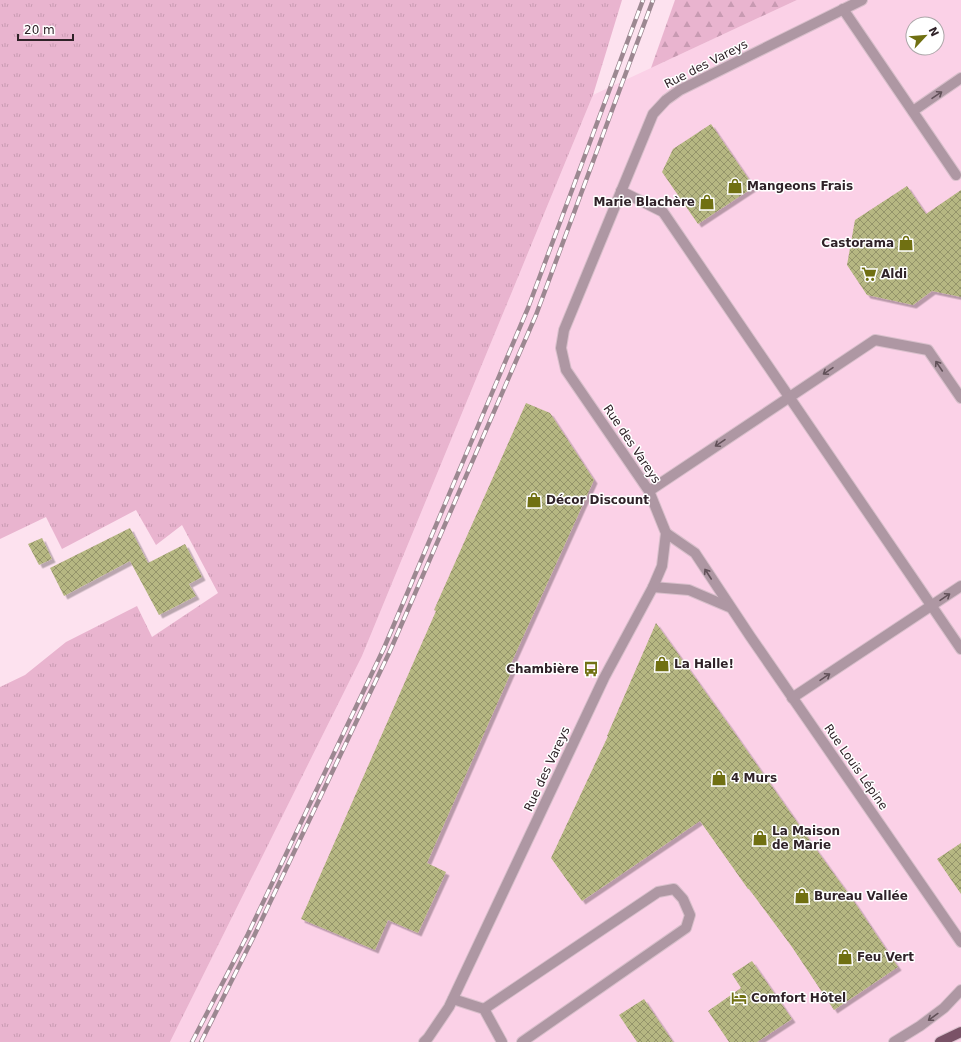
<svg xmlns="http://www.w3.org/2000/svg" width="961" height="1042" viewBox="0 0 961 1042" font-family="'DejaVu Sans',sans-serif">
  <defs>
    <pattern id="grass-tufts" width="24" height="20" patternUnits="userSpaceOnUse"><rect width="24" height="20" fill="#e9b4cf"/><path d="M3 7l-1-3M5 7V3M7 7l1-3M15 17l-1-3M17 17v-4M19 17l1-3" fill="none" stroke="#c89ab2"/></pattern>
    <pattern id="forest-firs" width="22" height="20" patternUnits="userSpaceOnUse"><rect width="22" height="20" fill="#e9b4cf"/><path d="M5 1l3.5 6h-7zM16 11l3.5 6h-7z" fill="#c89ab2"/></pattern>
    <pattern id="building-cross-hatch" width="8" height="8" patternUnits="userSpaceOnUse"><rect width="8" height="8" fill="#b6b782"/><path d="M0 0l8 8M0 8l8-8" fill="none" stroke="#94946a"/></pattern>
    <filter id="shadow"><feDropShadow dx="3.5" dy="3.5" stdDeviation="0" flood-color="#0004"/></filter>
  </defs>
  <rect width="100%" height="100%" fill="#fde2ef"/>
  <!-- built -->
  <path fill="#fbd1e7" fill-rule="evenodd" d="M797,0H961V1042H170L362,656L593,95ZM913,24H937V48H913Z"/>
  <!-- grass -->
  <polygon fill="url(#grass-tufts)" points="0,0 622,0 593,95 362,656 170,1042 0,1042 0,687 25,675 66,642 137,606 152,637 218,593 182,525 156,545 136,510 62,549 46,517 0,539"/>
  <!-- forest -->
  <polygon fill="url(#forest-firs)" points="675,0 797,0 651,68"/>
  <!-- building -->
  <g fill="url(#building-cross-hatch)" filter="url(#shadow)">
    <polygon points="711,124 754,187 698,224 662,172 673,149"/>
    <polygon points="907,186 926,214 961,190 961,297 932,291 913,305 867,295 847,265 855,220"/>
    <polygon points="526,403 550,413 594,480 509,668 512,670 427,863 446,872 418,933 388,920 375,950 301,919 436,611 434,610"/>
    <polygon points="130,528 148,563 185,544 202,577 189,584 196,596 159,615 130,561 64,596 50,568"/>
    <polygon points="42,538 52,559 39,565 28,544"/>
    <polygon points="656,623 729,725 813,845 855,903 898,967 834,1010 792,947 749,889 748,889 700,821 582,901 551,858 608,736 607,736"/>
    <polygon points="961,843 961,894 937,859"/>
    <polygon points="752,961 792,1019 757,1042 729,1042 708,1011 741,988 732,974"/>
    <polygon points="644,999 673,1042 637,1042 619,1015"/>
  </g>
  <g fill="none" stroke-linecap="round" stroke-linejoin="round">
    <!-- minor casing -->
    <g stroke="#d8bfcb" stroke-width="12">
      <g id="minor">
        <polyline points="843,9 956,175"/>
        <polyline points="913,111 961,78"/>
        <polyline points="621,191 663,212 961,649"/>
        <polyline points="649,491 875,340 928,350 961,398"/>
        <polyline points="666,533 695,553 750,636 961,942"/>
        <polyline points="653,587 689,590 729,607"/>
        <polyline points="792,698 961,586"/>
        <polyline points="453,999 484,1009 502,1042"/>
        <polyline points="484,1009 658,892 674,889 683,899 690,915 686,928 522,1042"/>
        <polyline points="424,1042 428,1038 449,1007 604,678 653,587 662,566 666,533 649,491 566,370 561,348 564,330 653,114 666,100 680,90 862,0"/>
        <polyline points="894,1042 920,1026 944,1008 961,990"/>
      </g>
    </g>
    <!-- major casing -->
    <g stroke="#d8bfcb" stroke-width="12">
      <polyline id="major" points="940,1042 961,1032"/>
    </g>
    <!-- minor -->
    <use href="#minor" stroke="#ae97a3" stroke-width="10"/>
    <!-- major -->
    <use href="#major" stroke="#7a5267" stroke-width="10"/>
    <!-- rail casing -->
    <g stroke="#9c8891" stroke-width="4.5">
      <g id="rail">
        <polyline points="192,1042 248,934 384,648 528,308 643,0"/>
        <polyline points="201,1042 254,936 390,651 536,315 653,0"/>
      </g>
    </g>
    <!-- rail -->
    <use href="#rail" stroke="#fff" stroke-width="3" stroke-dasharray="9" stroke-linecap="butt"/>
  </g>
  <!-- one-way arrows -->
  <defs><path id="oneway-shaft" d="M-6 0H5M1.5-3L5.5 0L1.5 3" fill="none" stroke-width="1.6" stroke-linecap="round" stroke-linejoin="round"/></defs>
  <g stroke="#625159">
    <use href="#oneway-shaft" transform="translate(937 95) rotate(-34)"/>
    <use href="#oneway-shaft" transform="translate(939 366) rotate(-124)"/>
    <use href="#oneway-shaft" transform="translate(828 371) rotate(146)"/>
    <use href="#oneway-shaft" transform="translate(720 443) rotate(146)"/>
    <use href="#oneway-shaft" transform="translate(708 574) rotate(-123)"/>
    <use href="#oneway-shaft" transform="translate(945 597) rotate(-34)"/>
    <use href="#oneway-shaft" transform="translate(825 677) rotate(-34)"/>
    <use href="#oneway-shaft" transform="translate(933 1017) rotate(144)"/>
  </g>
  <!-- icons -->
  <defs>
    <g id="shop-bare" transform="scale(1.2)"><path d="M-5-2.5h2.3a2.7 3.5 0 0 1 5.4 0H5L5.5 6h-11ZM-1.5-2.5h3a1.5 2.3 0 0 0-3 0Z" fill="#707012" stroke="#fff" stroke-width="2.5" paint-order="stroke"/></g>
    <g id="supermarket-bare" transform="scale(1.2)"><path d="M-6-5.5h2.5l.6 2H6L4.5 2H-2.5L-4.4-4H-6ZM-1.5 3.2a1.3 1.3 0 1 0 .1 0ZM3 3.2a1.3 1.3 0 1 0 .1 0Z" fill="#707012" stroke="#fff" stroke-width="2.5" paint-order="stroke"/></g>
    <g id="bus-bare" transform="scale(1.2)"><path d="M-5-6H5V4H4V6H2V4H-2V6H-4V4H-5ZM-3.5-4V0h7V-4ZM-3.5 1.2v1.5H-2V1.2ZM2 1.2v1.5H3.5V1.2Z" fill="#707012" stroke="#fff" stroke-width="2.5" paint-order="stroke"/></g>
    <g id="hotel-bare" transform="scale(1.2)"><path d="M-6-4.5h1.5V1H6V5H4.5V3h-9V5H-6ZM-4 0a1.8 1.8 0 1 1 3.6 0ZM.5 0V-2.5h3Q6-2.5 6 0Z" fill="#707012" stroke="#fff" stroke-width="2.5" paint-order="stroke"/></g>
  </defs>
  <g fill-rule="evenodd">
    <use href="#shop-bare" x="735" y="186"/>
    <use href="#shop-bare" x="707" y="202"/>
    <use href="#shop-bare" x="906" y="243"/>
    <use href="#supermarket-bare" x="869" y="274"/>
    <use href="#shop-bare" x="534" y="500"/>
    <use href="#shop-bare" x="662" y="664"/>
    <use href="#bus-bare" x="591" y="669"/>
    <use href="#shop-bare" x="719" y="778"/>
    <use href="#shop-bare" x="760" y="838"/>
    <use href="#shop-bare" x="802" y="896"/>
    <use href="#shop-bare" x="845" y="957"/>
    <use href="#hotel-bare" x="739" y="998"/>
  </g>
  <g text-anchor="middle" stroke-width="3" stroke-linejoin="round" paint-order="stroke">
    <!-- street labels -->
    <g font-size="12" fill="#2f2228" stroke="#fff">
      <text transform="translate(706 64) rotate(-27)" y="4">Rue des Vareys</text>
      <text transform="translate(632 444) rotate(56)" y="4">Rue des Vareys</text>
      <text transform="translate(856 767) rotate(55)" y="4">Rue Louis Lépine</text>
      <text transform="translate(547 769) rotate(-65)" y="4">Rue des Vareys</text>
    </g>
    <!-- poi labels -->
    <g font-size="12" font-weight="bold" fill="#2f2228" stroke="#fff" text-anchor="start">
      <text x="747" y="190">Mangeons Frais</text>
      <text x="695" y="206" text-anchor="end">Marie Blachère</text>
      <text x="894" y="247" text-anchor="end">Castorama</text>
      <text x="881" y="278">Aldi</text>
      <text x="546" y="504">Décor Discount</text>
      <text x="674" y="668">La Halle!</text>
      <text x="579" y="673" text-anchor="end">Chambière</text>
      <text x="731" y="782">4 Murs</text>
      <text x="772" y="835">La Maison<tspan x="772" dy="14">de Marie</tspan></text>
      <text x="814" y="900">Bureau Vallée</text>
      <text x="857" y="961">Feu Vert</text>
      <text x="751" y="1002">Comfort Hôtel</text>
    </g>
  </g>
  <!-- north arrow -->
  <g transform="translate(925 36) rotate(64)"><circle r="19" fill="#ffffff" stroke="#aca7a9"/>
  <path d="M0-3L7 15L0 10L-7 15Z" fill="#707012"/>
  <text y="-6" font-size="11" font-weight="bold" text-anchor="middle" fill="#2f2228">N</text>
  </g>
  <!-- scale -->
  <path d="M18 34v6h55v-6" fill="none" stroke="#2f2228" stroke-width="2"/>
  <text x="24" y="34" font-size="12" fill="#2f2228" stroke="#ffffff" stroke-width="3" paint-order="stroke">20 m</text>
</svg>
